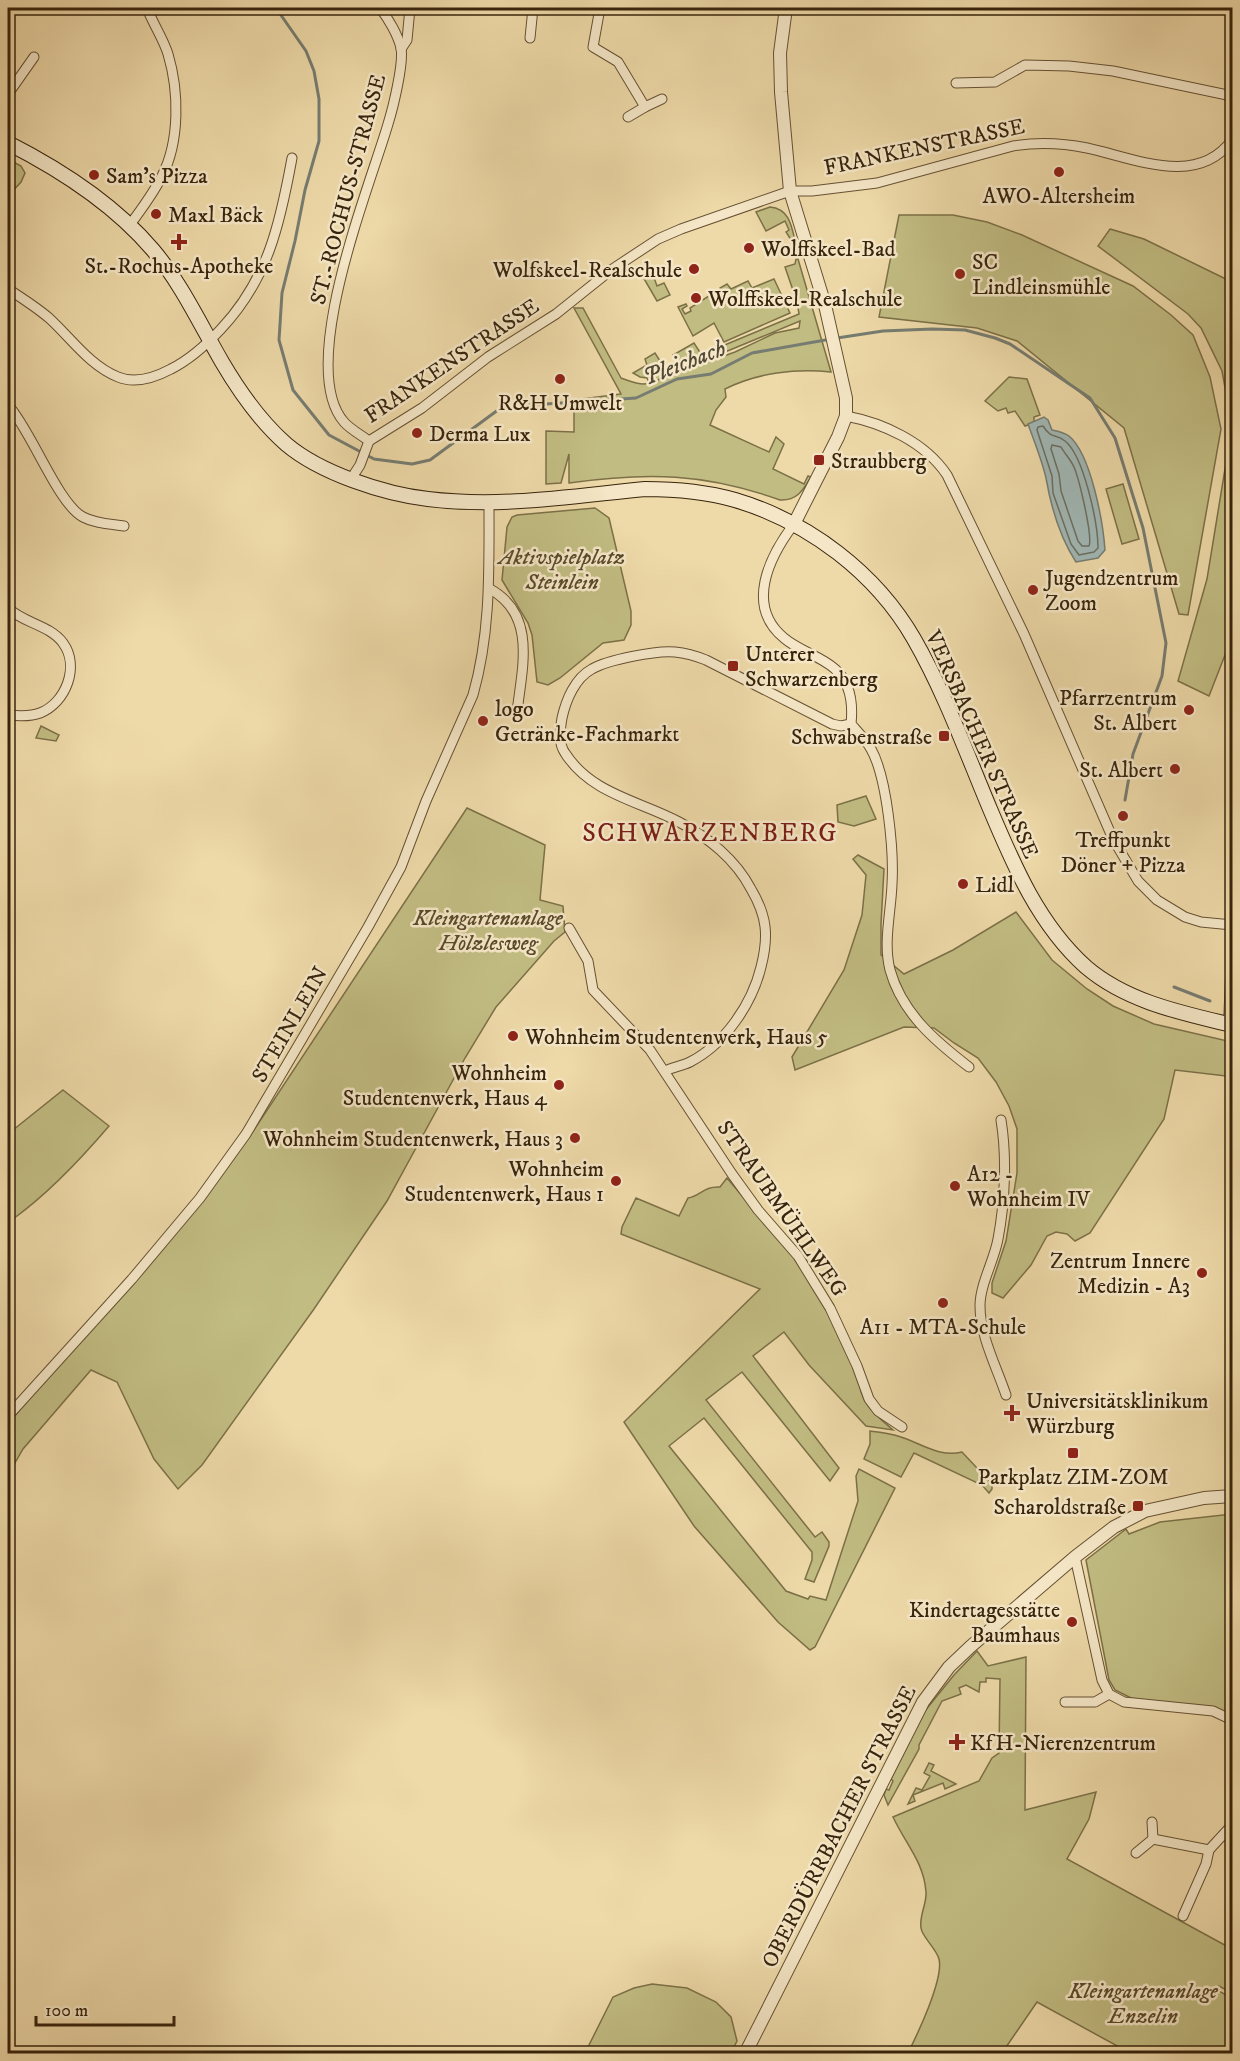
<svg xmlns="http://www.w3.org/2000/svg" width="1240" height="2061" viewBox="0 0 1240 2061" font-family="'IM FELL DW Pica',serif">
  <rect width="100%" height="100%" fill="#eed9a8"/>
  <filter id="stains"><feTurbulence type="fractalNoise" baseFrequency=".00333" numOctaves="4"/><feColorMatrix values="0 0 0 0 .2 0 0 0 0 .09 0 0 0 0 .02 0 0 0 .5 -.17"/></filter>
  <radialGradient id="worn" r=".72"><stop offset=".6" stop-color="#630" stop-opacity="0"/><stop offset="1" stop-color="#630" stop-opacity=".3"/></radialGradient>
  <!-- green -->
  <g fill="#c1bc82" stroke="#7c7047" stroke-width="1.5" fill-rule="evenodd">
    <polygon points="8,159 21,166 25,173 21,182 8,196"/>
    <path d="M770,207C792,209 792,231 797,249L786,232L789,230L785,221L766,231L756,212Z"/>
    <polygon points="899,215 953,215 987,222 1022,235 1133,286 1171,315 1193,335 1210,377 1221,429 1188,615 1179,614 1124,428 1017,341 977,328 879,317"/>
    <polygon points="1110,229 1144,239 1232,282 1232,637 1209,696 1178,681 1207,579 1232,426 1222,371 1201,328 1188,314 1098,246"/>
    <path d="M796,259H798L831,372C796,368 757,373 725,389L726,397L716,410L710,425L769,452L776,437L784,444L773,469L804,484L808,476L811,477C803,490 797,501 780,500C705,473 647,472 569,483V454L561,483L546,484V431L574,432V400L621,394L574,308H583L621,378C630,381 640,386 649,383L647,378L640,377L633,373L647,365L645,359L655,353L660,361L662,360L663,370L677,362L673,355L694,343L701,354L691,359L799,314L797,302L785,267L795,264ZM800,321L799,328L775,333L735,352L655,381Z"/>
    <polygon points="652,272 657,286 664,283 670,295 657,301 643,277"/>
    <polygon points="774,279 790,313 724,342 714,323 693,336 678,307 686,304 687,306 682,309 685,314 691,311 690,308 715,292 719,299 724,296 720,288 727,284 731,289 748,281 752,288"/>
    <polygon points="1009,377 1027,379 1040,415 1034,417 1034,423 1025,426 1015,411 1008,413 1006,408 998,411 985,401"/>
    <polygon points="1123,484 1139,539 1122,544 1106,489"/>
    <polygon points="595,508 609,518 631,611 631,625 624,640 603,643 560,678 548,685 537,682 532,635 528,623 502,580 507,527 512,517 517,515"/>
    <polygon points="41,726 59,735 56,741 36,738"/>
    <polygon points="866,796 876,819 854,826 838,822 837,805"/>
    <polygon points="467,808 545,845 540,900 563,906 565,932 554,941 496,1007 465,1058 387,1201 314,1309 202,1465 178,1489 154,1459 117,1382 91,1370 23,1449 8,1475 8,1424 250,1136"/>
    <polygon points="858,855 884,869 881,924 881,955 904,974 953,950 1016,912 1052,960 1087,989 1113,1006 1154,1024 1232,1042 1232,1067 1226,1076 1175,1070 1164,1119 1090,1233 1075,1241 1067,1234 1056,1232 1047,1236 1031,1265 1003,1298 992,1293 992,1283 1006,1241 1017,1173 1017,1129 1009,1106 996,1082 978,1058 954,1043 934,1028 904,1027 795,1070 792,1057 844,970 862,915 866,875 853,859"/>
    <path d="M63,1090L109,1126C80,1160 49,1193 13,1219L8,1208V1134Z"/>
    <path d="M727,1178L794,1257L824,1303L859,1379C860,1404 876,1415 893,1430L866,1426L809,1365L784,1332L753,1356L839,1468L830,1481L742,1372L706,1400L815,1537L822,1532L829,1542V1546L814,1582L805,1579L812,1560V1552L704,1418L669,1446L786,1591L808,1599L810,1596L826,1600L858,1501L856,1476L859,1469L895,1488L815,1647L810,1650L778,1622L694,1526L624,1422L760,1289L621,1234L622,1227L636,1198L679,1216L688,1198C701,1196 703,1186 720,1187Z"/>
    <path d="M870,1431C879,1432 889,1433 898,1436C919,1442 939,1458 962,1452L992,1484V1489L989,1493L982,1485L914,1453L901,1477L864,1459L870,1444Z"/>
    <polygon points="1232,1514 1232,1715 1133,1699 1115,1690 1109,1680 1086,1560 1126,1529 1129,1534 1160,1522"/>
    <path d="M977,1651L988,1666L1026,1657L1025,1810L1096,1792L1089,1819L1067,1859L1232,1949V1993L1219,1986L1217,1990L1228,1996L1227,1999L1232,2002V2053H1130L1037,2002L1002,2053H908C917,2035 944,1979 939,1959C936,1948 922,1937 921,1928C919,1915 927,1904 926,1892C924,1862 905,1843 893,1817L979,1781L992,1758L999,1753L1000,1679L986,1678V1682H980L979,1692L966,1685L959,1688L961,1694L942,1701L919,1745V1749L888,1805L884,1795L886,1789L889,1790L893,1781L891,1779L924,1712L954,1675Z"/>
    <polygon points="929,1763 934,1765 931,1771 956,1784 945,1789 943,1783 913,1795 915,1801 908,1804 916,1788 922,1790 930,1776 924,1773"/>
    <polygon points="652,1984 687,1988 716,2002 731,2017 737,2041 731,2053 585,2053 613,1997 634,1988"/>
  </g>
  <!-- water -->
  <path fill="#a0b7b5" stroke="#767c71" stroke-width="1.5" d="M1044,417L1048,420L1052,430C1057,431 1065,433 1069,436C1091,454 1103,522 1105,550L1098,558L1076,562C1059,536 1051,507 1046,478C1042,460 1034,441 1028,424Z"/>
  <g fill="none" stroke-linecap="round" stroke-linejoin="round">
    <!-- shore -->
    <g stroke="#6c6e60" stroke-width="1.5">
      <path d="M1043,426C1052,440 1055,433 1065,441C1084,456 1098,524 1098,548L1094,552L1079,555L1071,544L1053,493L1052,476L1037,430L1038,427Z"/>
      <path d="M1052,445L1061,447C1065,454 1071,460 1074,467C1079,479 1093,536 1089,546H1082L1078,541L1061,491L1059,474L1051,449Z"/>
    </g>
    <!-- stream -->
    <g stroke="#767c71" stroke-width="3">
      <polyline points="276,8 306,51 314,71 319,99 319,141 305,190 295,241 282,293 279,340 293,390 329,435 374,459 412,464 430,460 502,407 636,398 677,379 711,374 752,353 831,339"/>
      <polyline points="837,338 883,331 932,329 965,330 995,338 1010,344 1090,398 1115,438 1143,528 1166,643 1162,676 1133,754 1125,800"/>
      <polyline points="1174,987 1210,1001"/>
    </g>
    <!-- minor casing -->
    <g stroke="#665133" stroke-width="11">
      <g id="minor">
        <polyline points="600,8 593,47 618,62 645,107 628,117"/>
        <polyline points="530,38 533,8"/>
        <polyline points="401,49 407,40 410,8"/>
        <polyline points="956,83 995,82 1025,65 1069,66 1113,71 1232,96"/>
        <polyline points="8,94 34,57"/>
        <polyline points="645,107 662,99"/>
        <path d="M129,226C141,210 153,194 162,176C180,141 179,91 168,54C163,38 153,24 147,8"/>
        <path d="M8,289C22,298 36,307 49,318C71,338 90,366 118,377C135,384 156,377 171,369C191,359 206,345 221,329C268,279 280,224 292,158"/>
        <path d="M8,405C31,430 58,504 83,517C96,524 111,524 124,526"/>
        <path d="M846,416C883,423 925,442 947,475L1024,634L1113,839L1138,881L1157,900L1185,917L1201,922L1232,925"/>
        <path d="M369,441C361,435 350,429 344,422C296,367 370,186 388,124C393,108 404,63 401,48C398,35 388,18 380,8"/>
        <path d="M351,479L360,465L369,441L422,408L488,357L556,314L611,270L658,239L681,229L790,191H812L877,183L1013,146C1038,142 1062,143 1087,148C1134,158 1197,188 1232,140"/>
        <path d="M794,524C769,557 745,606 784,638C799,651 821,656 835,669C851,683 853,705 851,724C858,732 866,740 871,749C887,777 894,851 892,884C891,912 883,942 890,970C902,1013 935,1041 969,1067"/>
        <path d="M490,589C537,615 522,668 517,712"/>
        <path d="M8,608C23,623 50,625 63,643C80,666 66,703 40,713C30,717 18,716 8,715"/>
        <polyline points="569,928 588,961 593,990 650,1050 732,1174 758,1210 798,1256 830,1308 857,1366 869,1399 878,1411 902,1427"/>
        <path d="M665,1071C673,1067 682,1066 690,1062C725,1044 752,1004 761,967C769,936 767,916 751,889C736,860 708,837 679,822C640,801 591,794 565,753C558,743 560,730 562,718C566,700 575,678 592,669C607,660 657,650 675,652C686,653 696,656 706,660L832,724L841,726L851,724"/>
        <path d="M1001,1120C1007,1157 1005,1202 998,1239C994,1261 980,1284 980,1306C980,1336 997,1368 1006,1395"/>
        <path d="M8,1416L132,1279L200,1198L246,1134L368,927L401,867L426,801L473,695C491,632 489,568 489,503"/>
        <polyline points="1075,1557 1102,1680 1109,1694 1124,1702 1213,1711 1232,1720"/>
        <polyline points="1065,1702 1095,1702 1109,1694"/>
        <polyline points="1152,1822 1153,1839"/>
        <polyline points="1136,1853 1153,1839 1209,1850"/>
        <polyline points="1183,1916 1206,1864 1209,1850 1232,1825"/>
      </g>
    </g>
    <!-- tertiary casing -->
    <g stroke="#665133" stroke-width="14">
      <g id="tertiary">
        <polyline points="786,8 780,53 781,92 790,191 825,305 846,398 846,416 838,437 794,524"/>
        <polyline points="1230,1025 1232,977"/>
        <polyline points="745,2054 923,1702 949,1667 970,1647 1075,1557 1114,1527 1145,1511 1204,1498 1232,1496"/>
      </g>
    </g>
    <!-- secondary casing -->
    <g stroke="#38240c" stroke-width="16">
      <path id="secondary" d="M8,143C61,170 114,204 153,250C181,283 200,324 222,362C239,391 261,422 286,444C320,473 384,494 428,499C501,508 573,496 645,489C675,489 707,492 735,500C809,522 876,573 914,639C945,693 966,752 990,809C1014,866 1039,925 1086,967C1127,1002 1182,1013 1232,1025"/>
    </g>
    <!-- minor -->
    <use href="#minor" stroke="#f4e6c6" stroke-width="9"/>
    <!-- tertiary -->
    <use href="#tertiary" stroke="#f4e6c6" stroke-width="12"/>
    <!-- secondary -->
    <use href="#secondary" stroke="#f4e6c6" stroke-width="14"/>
  </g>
  <!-- markers -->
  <g fill="#8f2418" stroke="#f4e6c6" stroke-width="2">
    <circle cx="1059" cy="172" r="6"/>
    <circle cx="94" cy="175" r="6"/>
    <circle cx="156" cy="214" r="6"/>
    <path d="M176 233h6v6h6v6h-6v6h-6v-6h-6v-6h6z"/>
    <circle cx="749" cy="248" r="6"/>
    <circle cx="694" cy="269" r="6"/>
    <circle cx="960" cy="274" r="6"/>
    <circle cx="696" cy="298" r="6"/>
    <circle cx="560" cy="379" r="6"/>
    <circle cx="417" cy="433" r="6"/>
    <rect x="813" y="454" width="12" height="12" rx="3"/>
    <circle cx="1033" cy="590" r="6"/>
    <rect x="727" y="660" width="12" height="12" rx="3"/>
    <circle cx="1189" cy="710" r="6"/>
    <circle cx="483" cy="721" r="6"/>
    <rect x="938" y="730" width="12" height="12" rx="3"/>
    <circle cx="1175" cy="769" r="6"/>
    <circle cx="1123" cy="816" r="6"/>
    <circle cx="963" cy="884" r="6"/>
    <circle cx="513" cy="1036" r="6"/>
    <circle cx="559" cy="1085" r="6"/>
    <circle cx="575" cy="1138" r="6"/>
    <circle cx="616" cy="1181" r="6"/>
    <circle cx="955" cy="1186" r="6"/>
    <circle cx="1202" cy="1273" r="6"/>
    <circle cx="943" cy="1303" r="6"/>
    <path d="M1009 1404h6v6h6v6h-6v6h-6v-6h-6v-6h6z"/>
    <rect x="1067" y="1447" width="12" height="12" rx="3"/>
    <rect x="1132" y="1500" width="12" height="12" rx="3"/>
    <circle cx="1072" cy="1622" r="6"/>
    <path d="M954 1733h6v6h6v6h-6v6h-6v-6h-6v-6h6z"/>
  </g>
  <g text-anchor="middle" stroke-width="5" stroke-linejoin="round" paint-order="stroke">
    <!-- street labels -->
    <g font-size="22" fill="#38240c" stroke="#f4e6c6">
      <text transform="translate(924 146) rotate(-12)" y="8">FRANKENSTRASSE</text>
      <text transform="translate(347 189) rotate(-75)" y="8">ST.-ROCHUS-STRASSE</text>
      <text transform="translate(451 360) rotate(-34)" y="8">FRANKENSTRASSE</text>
      <text transform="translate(983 744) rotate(66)" y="8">VERSBACHER STRASSE</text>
      <text transform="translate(289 1024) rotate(-60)" y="8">STEINLEIN</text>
      <text transform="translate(783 1208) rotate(55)" y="8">STRAUBMÜHLWEG</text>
      <text transform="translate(838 1826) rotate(-63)" y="8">OBERDÜRRBACHER STRASSE</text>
    </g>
    <!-- poi labels -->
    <g font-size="22" fill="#38240c" stroke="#f4e6c6" text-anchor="start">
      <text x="106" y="183">Sam's Pizza</text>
      <text x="1059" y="203" text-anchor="middle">AWO-Altersheim</text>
      <text x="168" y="222">Maxl Bäck</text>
      <text x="761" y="256">Wolffskeel-Bad</text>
      <text x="972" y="269">SC<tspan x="972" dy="25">Lindleinsmühle</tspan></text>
      <text x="179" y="273" text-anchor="middle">St.-Rochus-Apotheke</text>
      <text x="682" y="277" text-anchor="end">Wolfskeel-Realschule</text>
      <text x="708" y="306">Wolffskeel-Realschule</text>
      <text x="560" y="410" text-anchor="middle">R&amp;H Umwelt</text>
      <text x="429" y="441">Derma Lux</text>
      <text x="831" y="468">Straubberg</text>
      <text x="1045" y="585">Jugendzentrum<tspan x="1045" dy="25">Zoom</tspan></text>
      <text x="745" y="661">Unterer<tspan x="745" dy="25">Schwarzenberg</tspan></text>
      <text x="1177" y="705" text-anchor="end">Pfarrzentrum<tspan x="1177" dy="25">St. Albert</tspan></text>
      <text x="495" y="716">logo<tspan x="495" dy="25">Getränke-Fachmarkt</tspan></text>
      <text x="932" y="744" text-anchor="end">Schwabenstraße</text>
      <text x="1163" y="777" text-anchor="end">St. Albert</text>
      <text x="1123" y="847" text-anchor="middle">Treffpunkt<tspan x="1123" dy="25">Döner + Pizza</tspan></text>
      <text x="975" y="892">Lidl</text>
      <text x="525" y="1044">Wohnheim Studentenwerk, Haus 5</text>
      <text x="547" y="1080" text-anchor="end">Wohnheim<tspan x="547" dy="25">Studentenwerk, Haus 4</tspan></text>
      <text x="563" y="1146" text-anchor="end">Wohnheim Studentenwerk, Haus 3</text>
      <text x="604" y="1176" text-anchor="end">Wohnheim<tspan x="604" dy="25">Studentenwerk, Haus 1</tspan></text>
      <text x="967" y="1181">A12 -<tspan x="967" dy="25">Wohnheim IV</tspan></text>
      <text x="1190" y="1268" text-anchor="end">Zentrum Innere<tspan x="1190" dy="25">Medizin - A3</tspan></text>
      <text x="943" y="1334" text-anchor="middle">A11 - MTA-Schule</text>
      <text x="1026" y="1408">Universitätsklinikum<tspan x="1026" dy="25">Würzburg</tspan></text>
      <text x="1073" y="1484" text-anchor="middle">Parkplatz ZIM-ZOM</text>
      <text x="1126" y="1514" text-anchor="end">Scharoldstraße</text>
      <text x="1060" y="1617" text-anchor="end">Kindertagesstätte<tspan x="1060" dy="25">Baumhaus</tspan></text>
      <text x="970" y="1750">KfH-Nierenzentrum</text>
    </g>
    <!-- park labels -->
    <g font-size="22" font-style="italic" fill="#5a4a2a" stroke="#f4e6c6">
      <text x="562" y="564">Aktivspielplatz<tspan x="562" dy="25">Steinlein</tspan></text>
      <text x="488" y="925">Kleingartenanlage<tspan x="488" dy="25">Hölzlesweg</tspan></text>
      <text x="1143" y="1998">Kleingartenanlage<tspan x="1143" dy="25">Enzelin</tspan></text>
    </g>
    <!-- water labels -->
    <g font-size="24" font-style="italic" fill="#524936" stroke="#f4e6c6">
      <text transform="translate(684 362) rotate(-21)" y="8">Pleichach</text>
    </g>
    <!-- quarter labels -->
    <g font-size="26" letter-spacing="1.5" fill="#7a1f14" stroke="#f4e6c6">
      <text x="710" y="841">SCHWARZENBERG</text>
    </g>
  </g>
  <!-- margin -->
  <rect width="1240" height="2061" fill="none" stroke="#eed9a8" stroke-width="30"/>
  <rect x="9" y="9" width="1222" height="2043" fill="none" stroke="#38240c" stroke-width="3"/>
  <rect x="15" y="15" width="1210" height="2031" fill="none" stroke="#38240c" stroke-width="1.5"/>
  <!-- scale -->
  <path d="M36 2016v9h138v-9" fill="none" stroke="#38240c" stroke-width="3"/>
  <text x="45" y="2016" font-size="18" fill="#38240c" stroke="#f4e6c6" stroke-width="4.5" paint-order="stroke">100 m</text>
  <rect width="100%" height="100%" filter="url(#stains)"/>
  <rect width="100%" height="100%" fill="url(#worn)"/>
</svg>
